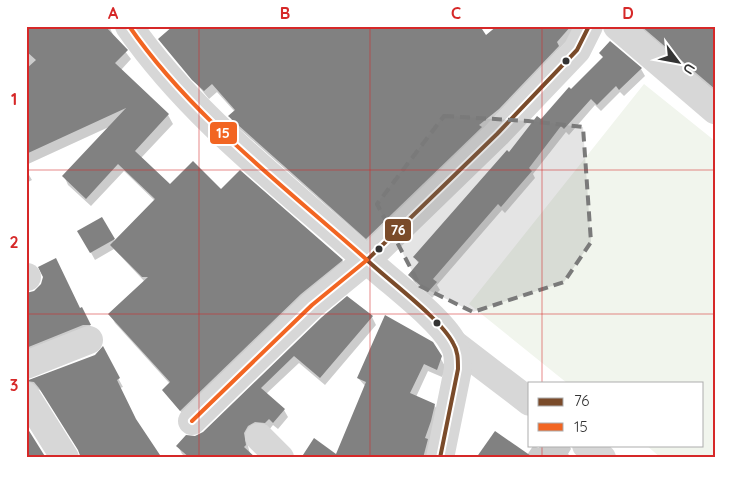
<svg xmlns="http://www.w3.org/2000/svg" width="741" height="484" viewBox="0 0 741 484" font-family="Quicksand,sans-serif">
  <rect width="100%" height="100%" fill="#fff"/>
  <!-- green -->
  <polygon fill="#f1f5ed" points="644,84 715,141 715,458 661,458 646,445 702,445 702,383 567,383 469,304"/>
  <!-- shadow -->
  <g fill="#0003">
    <polygon points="26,26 109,26 114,37 131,59 121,70 168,115 173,124 141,158 170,186 222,190 342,260 347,269 186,418 164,390 170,384 115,323 110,314 145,282 114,249 95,260 79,231 102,218 115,242 155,201 124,171 91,206 68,185 64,176 111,126 26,165"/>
    <polygon points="499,26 581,26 372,246 235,125 230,117 235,112 217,92 209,99 160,39 486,36"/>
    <polygon points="638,26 715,26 715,92"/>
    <polygon points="610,42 641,69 645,76 624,96 620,92 601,111 595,105 569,135 566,132 533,174 535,178 505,213 502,210 437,285 440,290 432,298 414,282 410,275 419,264 415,258 509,154 604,58 601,53"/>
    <polygon points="26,170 32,180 26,183"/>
    <polygon points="26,294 81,309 94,332 26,359"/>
    <polygon points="372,317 376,325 325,385 299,363 266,394 284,410 288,417 278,429 273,425 269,430 247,442 250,454 254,458 187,458 182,454 178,446 204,433 323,318"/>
    <polygon points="432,343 446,368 442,377 428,371 416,397 434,405 439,412 429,458 302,458 337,456 366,387 358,378"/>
    <polygon points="102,349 123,387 120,388 137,423 160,458 81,458 80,450 45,396 40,390 32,388 27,381 95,356"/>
    <polygon points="540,445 569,445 571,449 568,454 573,458 477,458 527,455 533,446 539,448"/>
  </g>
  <!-- building -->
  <g fill="#818181">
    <polygon points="26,26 105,26 128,50 115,63 169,114 135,151 170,184 193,161 221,189 240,170 343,260 301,294 180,411 162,390 170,382 108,314 148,277 142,277 110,245 155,199 118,164 86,199 62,176 126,108 26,154 26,69 36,60 26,51"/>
    <polygon points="173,26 480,26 486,35 497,26 571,26 557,42 559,46 499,109 479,125 482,127 366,239 228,116 235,110 212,84 204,91 192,80 158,39"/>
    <polygon points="641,26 715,26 715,89"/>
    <polygon points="610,41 642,68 619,90 616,86 597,105 591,99 564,129 561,126 529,168 532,171 501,207 498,204 433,279 437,282 428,292 408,275 419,262 413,257 507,150 509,152 537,116 541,119 569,87 571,89 603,57 599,53"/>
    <polygon points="102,217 115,239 90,253 77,231"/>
    <polygon points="56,258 80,308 82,307 91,325 83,325 26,348 26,293 34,291 41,284 43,277 38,267"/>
    <polygon points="347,296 373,316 320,378 294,356 261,388 285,409 273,423 269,419 265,423 255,422 248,426 244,433 246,445 244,447 256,458 190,458 176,446 186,435 195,436 203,432 322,317"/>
    <polygon points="385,315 433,342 442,356 437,370 424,364 410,393 435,404 431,421 425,438 428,439 423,458 301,458 314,438 336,454 366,382 357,378"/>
    <polygon points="103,346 120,378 117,380 136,419 162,458 81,458 78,450 39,388 34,382 26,381 95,355"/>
    <polygon points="26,426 46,458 26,458"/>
    <polygon points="495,431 534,458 476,458"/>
  </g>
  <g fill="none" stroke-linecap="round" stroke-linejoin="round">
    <!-- minor -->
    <g stroke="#d7d7d7" stroke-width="28">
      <path d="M129,26C191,116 285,187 367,260L312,305L192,421"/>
      <polyline points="617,26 715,110"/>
      <polyline points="26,277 27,277"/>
      <polyline points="454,344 530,402"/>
      <polyline points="26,365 89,340"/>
      <polyline points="26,396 65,458"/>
      <polyline points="259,437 280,458"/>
      <polyline points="586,445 602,458"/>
      <path d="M440,458L458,369C458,359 458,351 453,343C440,318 389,281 367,260L497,134L577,50L589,26"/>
    </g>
    <!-- bus-1 casing -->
    <g stroke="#fff" stroke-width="8">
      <path id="bus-1" d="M440,458L458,369C458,359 458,351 453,343C440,318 389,281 367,260L497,134L577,50L589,26"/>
    </g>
    <!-- bus-2 casing -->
    <g stroke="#fff" stroke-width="8">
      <path id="bus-2" d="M129,26C191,116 285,187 367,260L312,305L192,421"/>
    </g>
    <!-- bus-1 -->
    <use href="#bus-1" stroke="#7a4b2a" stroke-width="4"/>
    <!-- bus-2 -->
    <use href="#bus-2" stroke="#f26522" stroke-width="4"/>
  </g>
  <!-- marked area -->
  <path fill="#7a7a7a" fill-opacity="0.2" stroke="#7a7a7a" stroke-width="4" stroke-dasharray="10 6" stroke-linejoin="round" d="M444,116L528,121L583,127L591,242L564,282L473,312L420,286L377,204Z"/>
  <!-- grid -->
  <path fill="none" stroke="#d62828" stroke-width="1" stroke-opacity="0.55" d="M199,26V458M370,26V458M542,26V383M26,170H715M26,314H715M542,445V458"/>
  <!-- markers -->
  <g fill="#333" stroke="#fff" stroke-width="2">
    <circle cx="566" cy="61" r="4.5"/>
    <circle cx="379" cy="249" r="4.5"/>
    <circle cx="437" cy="323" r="4.5"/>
  </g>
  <g stroke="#fff" stroke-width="2">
    <rect x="209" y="121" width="29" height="24" rx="5" fill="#f26522"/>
    <rect x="384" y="218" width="28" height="24" rx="5" fill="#7a4b2a"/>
  </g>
  <g font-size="14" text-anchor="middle" font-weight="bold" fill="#fff">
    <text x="223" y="138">15</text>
    <text x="398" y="235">76</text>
  </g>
  <!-- border -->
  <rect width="741" height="484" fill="none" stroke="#ffffff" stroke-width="55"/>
  <!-- legend -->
  <rect x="528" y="382" width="175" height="65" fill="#ffffff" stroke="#adadad"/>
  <rect x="538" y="398" width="25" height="8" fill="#7a4b2a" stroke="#adadad"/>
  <text x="574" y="406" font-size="15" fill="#333333">76</text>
  <rect x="538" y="423" width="25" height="8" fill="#f26522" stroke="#adadad"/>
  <text x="574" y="432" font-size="15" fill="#333333">15</text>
  <!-- north arrow -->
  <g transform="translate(678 62) rotate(122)" stroke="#ffffff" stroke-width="4" paint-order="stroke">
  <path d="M0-4L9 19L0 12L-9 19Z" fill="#333333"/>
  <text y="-8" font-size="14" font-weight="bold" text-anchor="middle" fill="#333333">U</text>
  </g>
  <rect x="28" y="28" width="686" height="428" fill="none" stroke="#d62828" stroke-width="2"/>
  <g font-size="16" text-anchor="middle" font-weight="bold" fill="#d62828">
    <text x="113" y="19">A</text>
    <text x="285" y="19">B</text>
    <text x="456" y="19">C</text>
    <text x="628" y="19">D</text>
    <text x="14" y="105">1</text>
    <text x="14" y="248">2</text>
    <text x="14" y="391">3</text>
  </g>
</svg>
